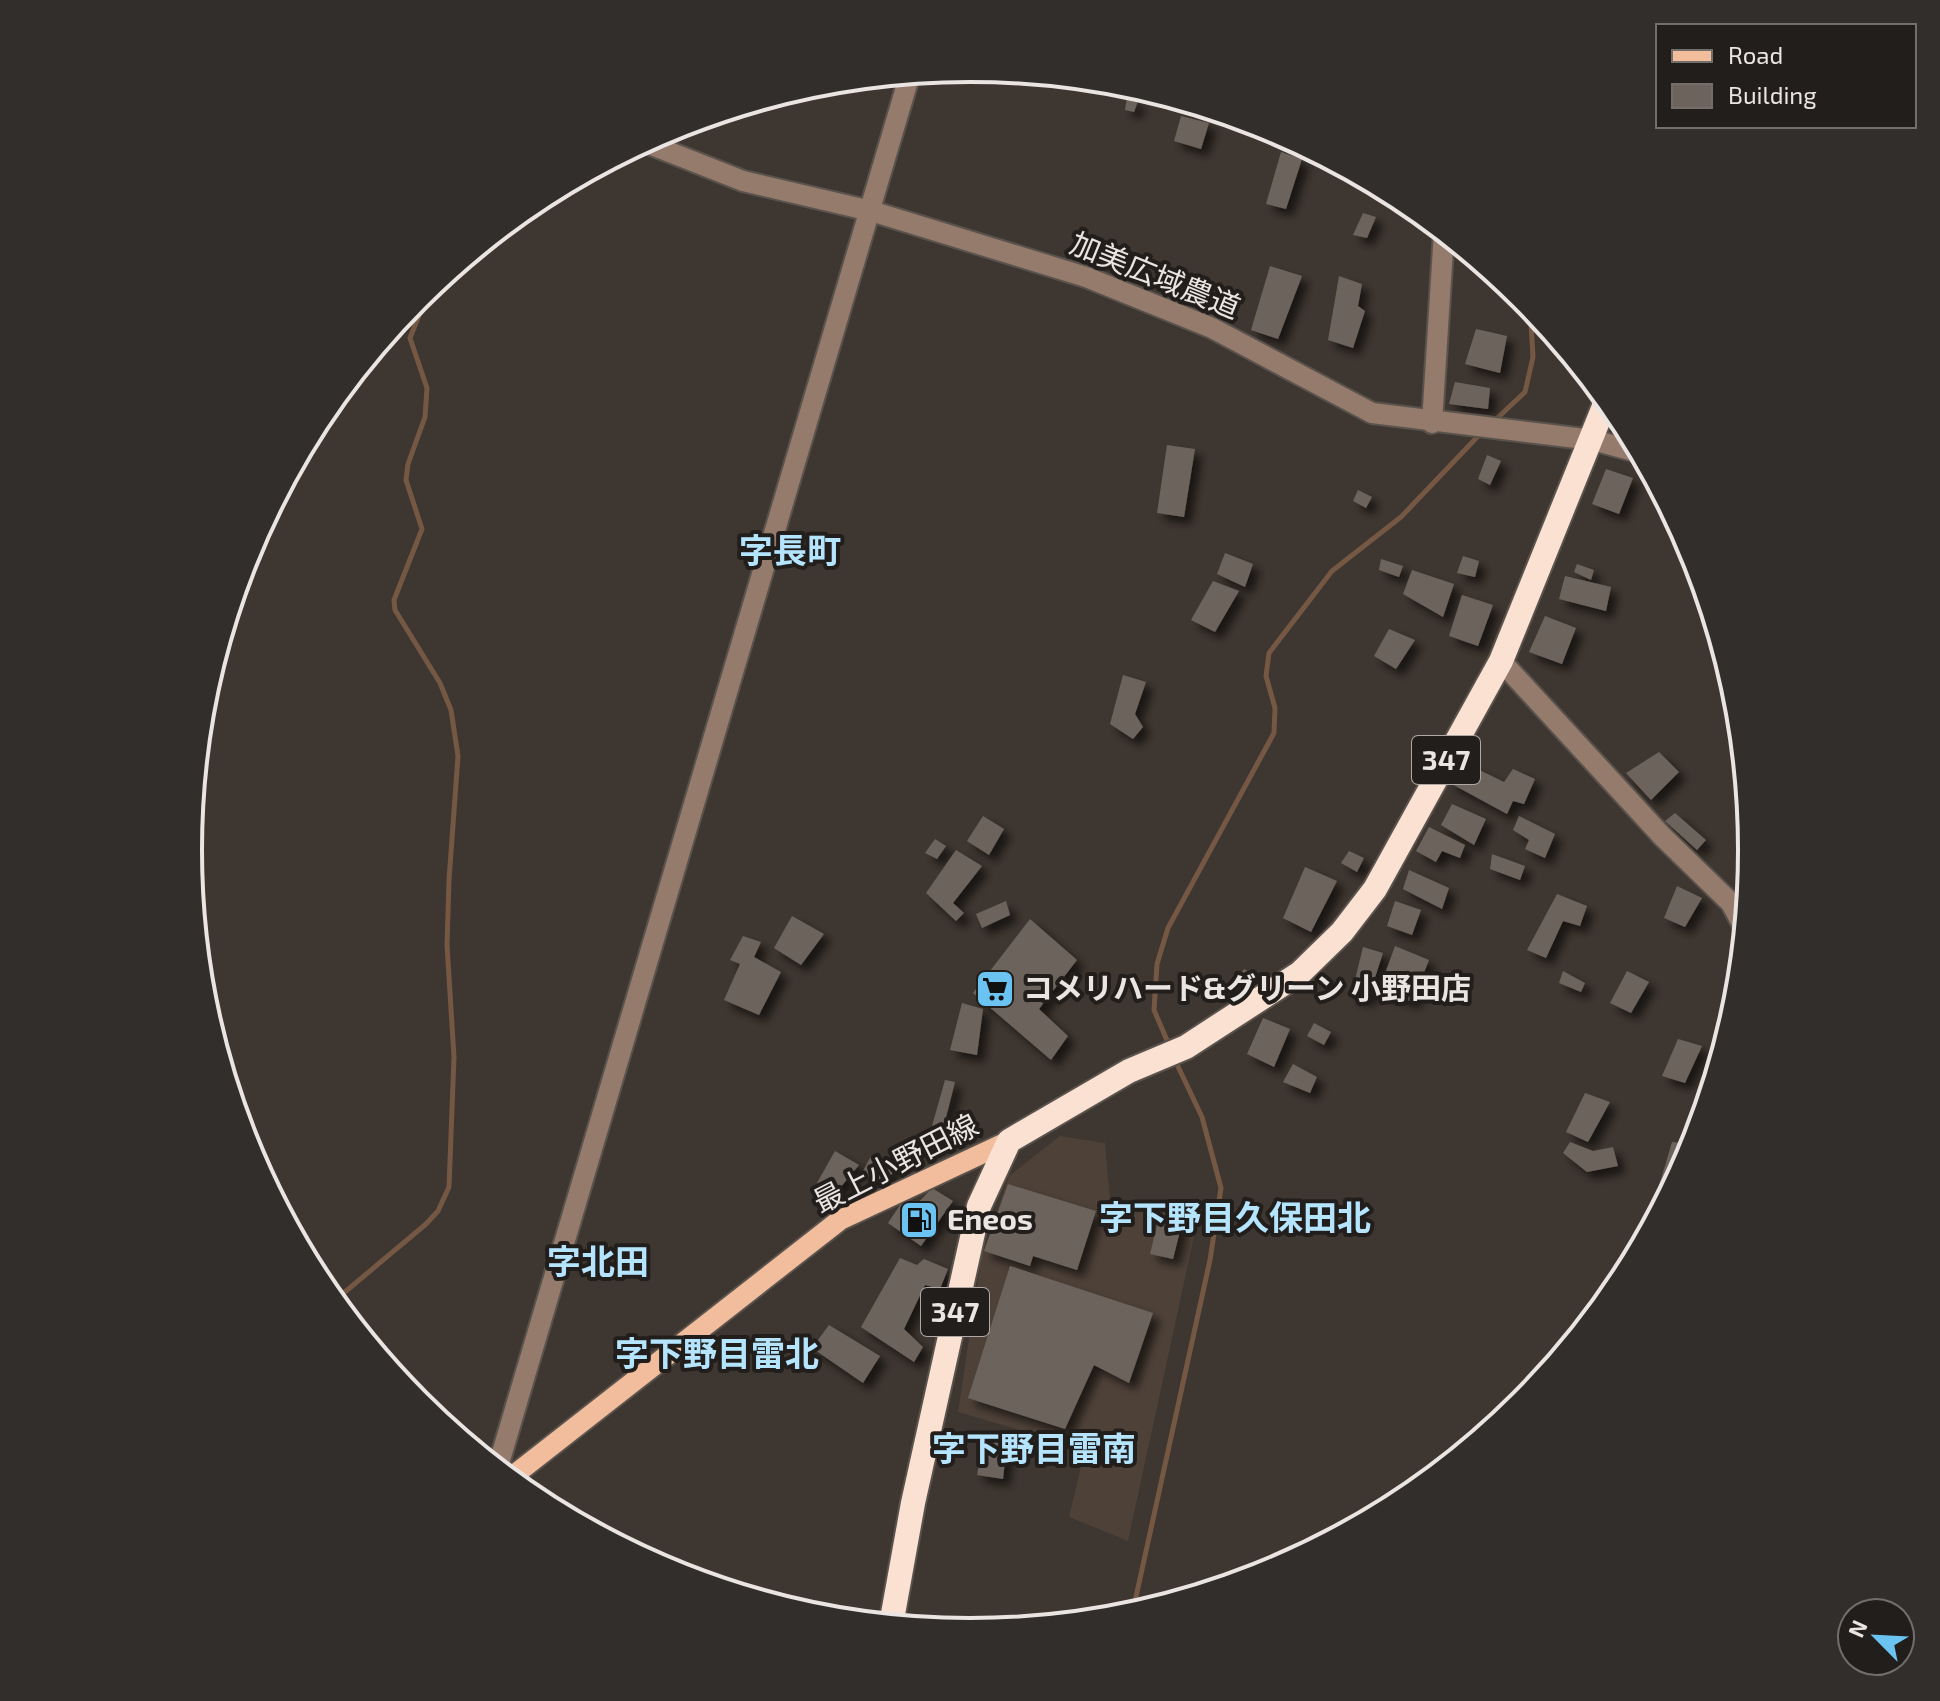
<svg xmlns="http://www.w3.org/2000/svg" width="1940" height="1701" viewBox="0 0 1940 1701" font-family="'Exo 2','Noto Sans JP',sans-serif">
  <defs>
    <filter id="shadow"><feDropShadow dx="7" dy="7" stdDeviation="4" flood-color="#0009"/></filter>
  </defs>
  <rect width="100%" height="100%" fill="#3e3630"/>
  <!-- built -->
  <polygon fill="#4e4138" points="1060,1136 1105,1143 1111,1211 1199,1214 1128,1541 1069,1517 1085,1449 958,1412 981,1259 1009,1176"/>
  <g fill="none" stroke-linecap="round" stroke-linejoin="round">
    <!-- stream -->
    <g stroke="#745844" stroke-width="5">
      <polyline points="1492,423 1525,392 1533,357 1530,305"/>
      <polyline points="1169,1045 1154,1010 1157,964 1168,928 1274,733 1275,708 1266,676 1269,653 1332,571 1401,517 1482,432"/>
      <polyline points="333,1302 426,1224 438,1211 449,1187 454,1057 447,945 449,880 458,756 451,710 440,683 395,610 394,600 422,529 406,480 408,464 425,417 427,388 410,338 431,285"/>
      <polyline points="1132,1615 1210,1260 1221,1188 1202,1117 1174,1058"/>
    </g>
  </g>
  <!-- building -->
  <g fill="#6c635d" filter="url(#shadow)">
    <polygon points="1127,97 1138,101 1134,112 1125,110"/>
    <polygon points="1181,116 1209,123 1201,149 1174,141"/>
    <polygon points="1281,152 1302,159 1286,209 1266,204"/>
    <polygon points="1363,213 1376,217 1367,238 1353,235"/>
    <polygon points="1270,266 1302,276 1278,339 1251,330"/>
    <polygon points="1339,276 1362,284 1358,306 1365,311 1353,348 1328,340"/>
    <polygon points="1476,329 1507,336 1500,373 1465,364"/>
    <polygon points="1455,382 1490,388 1488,409 1449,404"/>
    <polygon points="1167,445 1195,449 1184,517 1157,513"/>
    <polygon points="1487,455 1501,461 1490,485 1478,479"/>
    <polygon points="1606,469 1633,478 1619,514 1592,504"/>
    <polygon points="1358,490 1372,497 1366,508 1353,501"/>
    <polygon points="1225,553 1253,564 1245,587 1217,574"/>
    <polygon points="1463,556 1479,561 1475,577 1457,573"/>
    <polygon points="1381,559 1403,566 1399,577 1379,570"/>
    <polygon points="1577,564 1594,570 1591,580 1574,572"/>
    <polygon points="1412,570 1454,584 1443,617 1403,594"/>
    <polygon points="1565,576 1611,587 1606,611 1559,599"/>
    <polygon points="1213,581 1239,591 1215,632 1191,620"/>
    <polygon points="1462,595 1493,605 1478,646 1449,636"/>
    <polygon points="1545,616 1576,628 1562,664 1529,652"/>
    <polygon points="1389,629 1415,640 1396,669 1374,656"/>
    <polygon points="1123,675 1146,682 1135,714 1143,727 1133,739 1110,724"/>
    <polygon points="1659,752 1679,772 1651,800 1626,773"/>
    <polygon points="1461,761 1504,782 1513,769 1535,779 1524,804 1513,801 1507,814 1448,782"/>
    <polygon points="1452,804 1486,819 1474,845 1441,825"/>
    <polygon points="1675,813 1706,840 1697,850 1665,821"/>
    <polygon points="983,816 1004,829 989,855 967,841"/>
    <polygon points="1519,816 1555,834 1545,858 1525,849 1529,840 1513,830"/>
    <polygon points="1429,827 1465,845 1460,858 1442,851 1436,862 1416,851"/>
    <polygon points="935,839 946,846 937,859 925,853"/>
    <polygon points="956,850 982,866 953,903 964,913 956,921 926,893"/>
    <polygon points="1349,851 1364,858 1357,872 1341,863"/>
    <polygon points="1492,854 1525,866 1520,880 1490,869"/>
    <polygon points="1305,867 1337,881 1311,932 1283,918"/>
    <polygon points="1409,870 1449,888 1442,909 1403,889"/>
    <polygon points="1677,886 1702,898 1685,927 1664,918"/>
    <polygon points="1557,894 1587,906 1580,926 1563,921 1546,958 1527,950"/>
    <polygon points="1006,901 1010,915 982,928 976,914"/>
    <polygon points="1395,901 1421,910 1412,935 1387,926"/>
    <polygon points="792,916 824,934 801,965 774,948"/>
    <polygon points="1030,919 1077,960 1039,1009 1068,1036 1051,1060 973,993"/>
    <polygon points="743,936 761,942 754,957 781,972 759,1015 724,1000 740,964 730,960"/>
    <polygon points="1395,946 1429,960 1420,983 1386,971"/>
    <polygon points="1363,947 1383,953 1368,999 1351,996"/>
    <polygon points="1244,969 1257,976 1250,988 1236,980"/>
    <polygon points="1563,971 1585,983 1581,992 1559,983"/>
    <polygon points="1627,971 1649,982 1631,1013 1610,1003"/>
    <polygon points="1385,979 1417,992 1413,1002 1380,991"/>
    <polygon points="962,1003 983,1009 977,1055 950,1050"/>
    <polygon points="1263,1018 1290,1029 1274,1067 1247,1054"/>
    <polygon points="1314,1023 1331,1032 1324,1045 1307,1036"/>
    <polygon points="1678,1039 1702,1046 1685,1083 1662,1076"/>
    <polygon points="1293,1064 1317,1077 1310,1093 1283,1082"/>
    <polygon points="945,1080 955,1082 943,1129 932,1126"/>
    <polygon points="1704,1083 1713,1083 1702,1121 1695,1120"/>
    <polygon points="1585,1093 1610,1102 1588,1142 1566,1132"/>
    <polygon points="1689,1131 1698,1133 1693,1150 1653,1225 1648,1223 1672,1142 1682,1143"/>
    <polygon points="1570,1142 1593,1151 1613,1147 1618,1166 1587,1172 1563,1153"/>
    <polygon points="835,1151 859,1165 835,1194 817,1183"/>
    <polygon points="871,1156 895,1170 883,1185 861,1175"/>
    <polygon points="1008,1184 1096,1211 1077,1270 1033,1256 1030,1266 984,1251"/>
    <polygon points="932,1188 953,1201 921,1246 888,1223 904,1199 915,1206"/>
    <polygon points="1160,1213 1183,1219 1173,1259 1150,1254"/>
    <polygon points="900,1258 917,1265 924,1259 948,1269 940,1289 925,1285 904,1329 923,1347 914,1362 861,1327"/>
    <polygon points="1010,1266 1153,1313 1129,1383 1094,1365 1065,1429 968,1398"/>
    <polygon points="829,1325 880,1356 863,1383 812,1348"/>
    <polygon points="984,1435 1007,1443 1003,1479 977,1475"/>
  </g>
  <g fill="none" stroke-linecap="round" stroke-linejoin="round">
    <!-- minor casing -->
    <g stroke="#5a524c" stroke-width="24">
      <g id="minor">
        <polyline points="644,142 743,181 871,211 1086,277 1212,328 1372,413 1593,440 1641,453"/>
        <polyline points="1432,423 1444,232"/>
        <polyline points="1501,661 1662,836 1731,903 1745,929"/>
        <polyline points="497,1470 910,74"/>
      </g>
    </g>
    <!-- major casing -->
    <g stroke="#5a524c" stroke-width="24">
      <polyline id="major" points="509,1479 840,1220 1009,1141"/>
    </g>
    <!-- highway casing -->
    <g stroke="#5a524c" stroke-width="28">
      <polyline id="highway" points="891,1625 913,1503 979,1206 1009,1141 1129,1071 1186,1047 1300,973 1342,932 1375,889 1501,661 1607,399"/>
    </g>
    <!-- minor -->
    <use href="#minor" stroke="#947b6b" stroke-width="20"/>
    <!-- major -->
    <use href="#major" stroke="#f1bd9d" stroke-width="20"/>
    <!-- highway -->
    <use href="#highway" stroke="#fae1d1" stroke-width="24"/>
  </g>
  <!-- icons -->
  <defs>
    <g id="supermarket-square" transform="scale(2)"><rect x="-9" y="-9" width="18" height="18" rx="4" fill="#6ac3f1" stroke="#221e1c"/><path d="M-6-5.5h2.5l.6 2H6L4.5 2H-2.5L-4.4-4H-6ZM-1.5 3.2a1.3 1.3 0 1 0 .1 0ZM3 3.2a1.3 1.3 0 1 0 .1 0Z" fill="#111"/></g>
    <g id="fuel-square" transform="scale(2)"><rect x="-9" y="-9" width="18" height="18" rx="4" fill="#6ac3f1" stroke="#221e1c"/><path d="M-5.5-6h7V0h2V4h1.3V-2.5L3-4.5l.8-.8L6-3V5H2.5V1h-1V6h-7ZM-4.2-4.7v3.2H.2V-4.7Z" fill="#111"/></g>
  </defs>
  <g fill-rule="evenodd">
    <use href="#supermarket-square" x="995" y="989"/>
    <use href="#fuel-square" x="919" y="1220"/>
  </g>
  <g text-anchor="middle" stroke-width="8" stroke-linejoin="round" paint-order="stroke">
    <!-- shield labels -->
    <g fill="#221e1c" stroke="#aea9a7" stroke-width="2">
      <rect x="1412" y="736" width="68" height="48" rx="6"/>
      <rect x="921" y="1288" width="68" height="48" rx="6"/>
    </g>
    <g font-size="28" font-weight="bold" fill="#eae5e2">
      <text x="1446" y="770">347</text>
      <text x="955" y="1322">347</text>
    </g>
    <!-- street labels -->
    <g font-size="30" fill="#eae5e2" stroke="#221e1c">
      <text transform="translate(1155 276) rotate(22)" y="10">加美広域農道</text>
      <text transform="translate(896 1164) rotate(-27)" y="10">最上小野田線</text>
    </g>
    <!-- poi labels -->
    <g font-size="30" font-weight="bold" fill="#eae5e2" stroke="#221e1c" text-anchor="start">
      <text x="1023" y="999">コメリハード&amp;グリーン 小野田店</text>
      <text x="947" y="1230">Eneos</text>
    </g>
    <!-- quarter labels -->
    <g font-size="34" font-weight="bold" fill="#b5e4fe" stroke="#221e1c">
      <text x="790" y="563">字長町</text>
      <text x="1235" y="1230">字下野目久保田北</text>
      <text x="598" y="1274">字北田</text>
      <text x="717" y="1366">字下野目雷北</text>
      <text x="1034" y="1461">字下野目雷南</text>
    </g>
  </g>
  <!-- crop -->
  <path d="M0 0H1940V1701H0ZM202 850a768 768 0 1 1 1536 0a768 768 0 1 1-1536 0Z" fill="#322e2c" fill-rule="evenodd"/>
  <path fill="none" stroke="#eae5e2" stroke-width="4" d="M202 850a768 768 0 1 1 1536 0a768 768 0 1 1-1536 0Z"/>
  <!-- legend -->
  <rect x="1656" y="24" width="260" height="104" fill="#221e1c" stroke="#726e6b" stroke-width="2"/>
  <rect x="1672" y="50" width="40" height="12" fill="#f1bd9d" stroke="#726e6b" stroke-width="2"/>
  <text x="1728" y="64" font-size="24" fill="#eae5e2">Road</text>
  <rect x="1672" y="84" width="40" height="24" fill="#6c635d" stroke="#726e6b" stroke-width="2"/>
  <text x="1728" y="104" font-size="24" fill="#eae5e2">Building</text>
  <!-- north arrow -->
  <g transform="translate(1876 1637) rotate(294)"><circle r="38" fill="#221e1c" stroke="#726e6b" stroke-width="2"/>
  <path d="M0-6L14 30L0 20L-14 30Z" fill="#6ac3f1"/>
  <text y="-12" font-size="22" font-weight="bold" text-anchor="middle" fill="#eae5e2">N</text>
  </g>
</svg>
